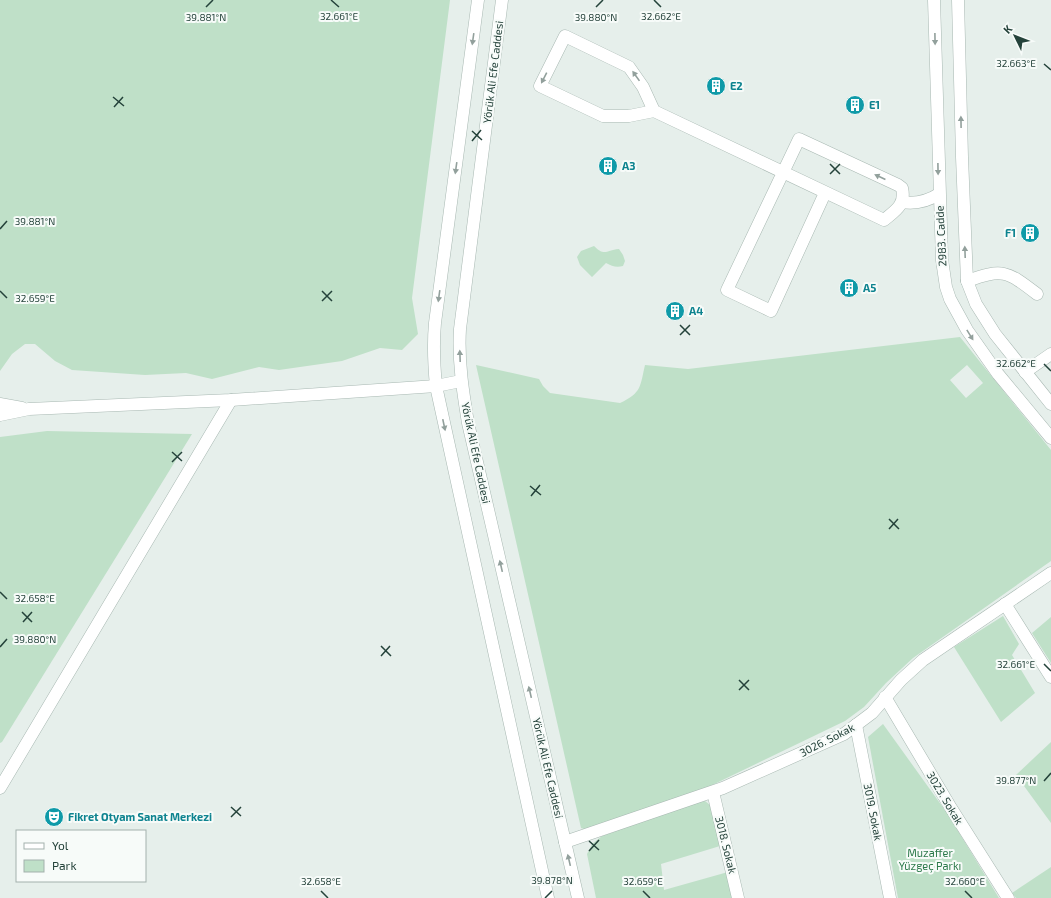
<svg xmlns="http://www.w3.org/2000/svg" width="1051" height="898" viewBox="0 0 1051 898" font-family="'Exo 2',sans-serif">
  <rect width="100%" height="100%" fill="#e6efeb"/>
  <!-- green -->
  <g fill="#bfe0c8" fill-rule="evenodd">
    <polygon points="0,0 450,0 412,298 418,334 402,350 380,348 342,361 279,370 259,367 212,379 186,373 145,375 72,370 55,361 35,344 25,344 12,354 0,371"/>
    <path d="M594,246C605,257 606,250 619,249L623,255L625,261L623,266C616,268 612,266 606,263L592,277L580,265L577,257L581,251Z"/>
    <path d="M960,337L1051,450V561L913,658L886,683L864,707L845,721L704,789L587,830L581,828L476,365L539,379L543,386L550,393L620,403C642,393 640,386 645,365L688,369ZM967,365L983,383L966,398L950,380Z"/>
    <polygon points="47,431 192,434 2,742 0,743 0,437"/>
    <polygon points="1003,616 1019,644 1012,655 1035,693 1001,722 954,647"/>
    <polygon points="1051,617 1051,663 1032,633"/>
    <polygon points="883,724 947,813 999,898 898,898 868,737"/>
    <polygon points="1051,742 1051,823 1016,775"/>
    <polygon points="705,801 710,805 720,846 661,864 664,890 728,872 733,898 596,898 587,854 592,844 602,836 696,802"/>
    <polygon points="1051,867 1051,898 1016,898 1012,893"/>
  </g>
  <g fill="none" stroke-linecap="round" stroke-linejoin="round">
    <!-- minor casing -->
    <g stroke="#a8b8b2" stroke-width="13">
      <g id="minor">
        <path d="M478,0L435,323C433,344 434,365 436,386L548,898"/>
        <path d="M502,0L460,329C458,361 463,392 468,423L578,898"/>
        <polyline points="934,0 942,260 946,287 950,299 967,330 998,374 1051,438"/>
        <polyline points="958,0 962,157 967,281 976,304 995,334 1051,404"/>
        <path d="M654,111L643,87L629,67L565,36L540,86L603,116H629L654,111L884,220C895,211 906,205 902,188L898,185L799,139L727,290L771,311L825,193"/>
        <path d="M902,202C915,204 928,201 939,194"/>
        <path d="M967,281C1003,268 1007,271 1037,294"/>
        <polyline points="1025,372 1051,354"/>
        <polyline points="0,404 22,408"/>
        <polyline points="0,415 29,409 231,400 436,386 461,381"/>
        <polyline points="1005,604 1051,677"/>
        <polyline points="885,697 951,808 1008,898"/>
        <polyline points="856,725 890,898"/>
        <polyline points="0,788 231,400"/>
        <polyline points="713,792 738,898"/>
        <polyline points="565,842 723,788 844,734 872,713 901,680 923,660 1051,573"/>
      </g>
    </g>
    <!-- minor -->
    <use href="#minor" stroke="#fff" stroke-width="12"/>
  </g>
  <!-- one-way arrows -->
  <defs><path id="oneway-solid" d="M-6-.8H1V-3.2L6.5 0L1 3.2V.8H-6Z"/></defs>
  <g fill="#92a09c">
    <use href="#oneway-solid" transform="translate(473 39) rotate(98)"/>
    <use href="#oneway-solid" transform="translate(935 39) rotate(89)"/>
    <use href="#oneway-solid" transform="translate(636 76) rotate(-125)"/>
    <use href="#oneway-solid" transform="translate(544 78) rotate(117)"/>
    <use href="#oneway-solid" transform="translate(961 122) rotate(-91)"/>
    <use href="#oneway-solid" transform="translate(456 168) rotate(98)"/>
    <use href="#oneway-solid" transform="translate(938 169) rotate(89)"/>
    <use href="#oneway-solid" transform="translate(880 177) rotate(-155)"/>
    <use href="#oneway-solid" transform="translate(965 252) rotate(-92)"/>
    <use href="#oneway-solid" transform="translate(439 296) rotate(98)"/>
    <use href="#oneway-solid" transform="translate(970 335) rotate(58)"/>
    <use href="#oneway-solid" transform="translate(460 356) rotate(-92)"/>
    <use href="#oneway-solid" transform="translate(444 425) rotate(78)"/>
    <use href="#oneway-solid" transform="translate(501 566) rotate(-103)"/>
    <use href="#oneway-solid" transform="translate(530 692) rotate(-103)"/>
    <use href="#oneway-solid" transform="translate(569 860) rotate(-103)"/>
  </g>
  <!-- ticks -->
  <path fill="none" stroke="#24423a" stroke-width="1.5" d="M331,0L339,7M654,0L661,7M206,7L213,0M596,7L603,0M1044,64L1051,70M113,97L124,106M114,107L123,97M472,131L482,140M472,141L481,130M830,164L840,174M830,174L840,164M0,229L7,221M0,291L7,298M322,291L332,301M322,301L332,291M680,325L690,335M680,335L690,325M1044,364L1051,371M172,452L182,461M172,462L182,452M530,486L541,495M531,496L540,485M889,519L899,529M889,529L898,519M0,592L7,599M22,612L32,622M23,622L32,612M381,646L391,656M0,647L7,639M381,656L390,646M1044,664L1051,671M739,680L749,690M739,690L749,680M1044,781L1051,773M231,807L241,816M231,817L241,807M589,841L599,850M589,851L599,840M321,891L328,898M643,891L650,898M965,891L972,898M545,898L552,891"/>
  <!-- icons -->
  <defs>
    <g id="building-disc" transform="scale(1)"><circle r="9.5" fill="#0f9aa8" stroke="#f7fbf9"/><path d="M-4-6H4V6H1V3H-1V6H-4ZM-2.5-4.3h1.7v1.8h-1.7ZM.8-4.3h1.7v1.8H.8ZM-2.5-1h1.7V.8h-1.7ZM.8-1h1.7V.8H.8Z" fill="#fff"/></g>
    <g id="theatre-disc" transform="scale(1)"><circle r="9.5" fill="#0f9aa8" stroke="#f7fbf9"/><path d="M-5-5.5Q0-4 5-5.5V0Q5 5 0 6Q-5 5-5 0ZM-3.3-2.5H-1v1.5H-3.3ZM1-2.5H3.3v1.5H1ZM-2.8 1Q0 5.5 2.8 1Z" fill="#fff"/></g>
  </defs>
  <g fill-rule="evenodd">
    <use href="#building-disc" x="716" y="86"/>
    <use href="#building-disc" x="855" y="105"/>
    <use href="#building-disc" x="608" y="166"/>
    <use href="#building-disc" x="1030" y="233"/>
    <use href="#building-disc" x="849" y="288"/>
    <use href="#building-disc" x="675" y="311"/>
    <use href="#theatre-disc" x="54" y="817"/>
  </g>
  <g text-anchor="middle" stroke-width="4" stroke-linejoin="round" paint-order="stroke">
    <!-- street labels -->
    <g font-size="11" fill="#24423a" stroke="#f7fbf9">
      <text transform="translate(493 72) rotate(-83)" y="4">Yörük Ali Efe Caddesi</text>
      <text transform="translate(941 236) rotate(-93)" y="4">2983. Cadde</text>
      <text transform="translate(476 453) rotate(78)" y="4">Yörük Ali Efe Caddesi</text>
      <text transform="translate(827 740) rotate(-27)" y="4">3026. Sokak</text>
      <text transform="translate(548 768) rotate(77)" y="4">Yörük Ali Efe Caddesi</text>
      <text transform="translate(945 798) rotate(59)" y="4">3023. Sokak</text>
      <text transform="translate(873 812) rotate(79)" y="4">3019. Sokak</text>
      <text transform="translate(726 845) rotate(76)" y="4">3018. Sokak</text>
    </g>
    <!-- culture labels -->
    <g font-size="11" font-weight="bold" fill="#0d838f" stroke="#f7fbf9" text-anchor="start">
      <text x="730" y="90">E2</text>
      <text x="869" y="109">E1</text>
      <text x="622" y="170">A3</text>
      <text x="1016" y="237" text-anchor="end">F1</text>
      <text x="863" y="292">A5</text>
      <text x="689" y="315">A4</text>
      <text x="68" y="821">Fikret Otyam Sanat Merkezi</text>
    </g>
    <!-- park labels -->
    <g font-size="11" fill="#2d7a4b" stroke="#f7fbf9">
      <text x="930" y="857">Muzaffer<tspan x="930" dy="13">Yüzgeç Parkı</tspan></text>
    </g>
  </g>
  <g font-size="10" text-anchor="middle" fill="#24423a" stroke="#f7fbf9" stroke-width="4" stroke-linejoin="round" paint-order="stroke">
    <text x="339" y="20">32.661°E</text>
    <text x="661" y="20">32.662°E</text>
    <text x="206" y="21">39.881°N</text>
    <text x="596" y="21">39.880°N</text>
    <text x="1016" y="67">32.663°E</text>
    <text x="35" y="225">39.881°N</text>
    <text x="35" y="302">32.659°E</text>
    <text x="1016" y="367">32.662°E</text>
    <text x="35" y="602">32.658°E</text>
    <text x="35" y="643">39.880°N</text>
    <text x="1016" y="668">32.661°E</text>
    <text x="1016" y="784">39.877°N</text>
    <text x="552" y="884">39.878°N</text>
    <text x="321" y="885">32.658°E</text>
    <text x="643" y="885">32.659°E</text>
    <text x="965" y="885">32.660°E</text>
  </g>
  <!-- legend -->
  <rect x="16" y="830" width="130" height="52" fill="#f7fbf9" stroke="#a3b1ad"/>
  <rect x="24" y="843" width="20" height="6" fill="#ffffff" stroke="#a3b1ad"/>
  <text x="52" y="850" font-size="12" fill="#24423a">Yol</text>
  <rect x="24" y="860" width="20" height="12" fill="#bfe0c8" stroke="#a3b1ad"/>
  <text x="52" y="870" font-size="12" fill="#24423a">Park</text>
  <!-- north arrow -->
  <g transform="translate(1015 36) rotate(313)" stroke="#f7fbf9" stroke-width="3" paint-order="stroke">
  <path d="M0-3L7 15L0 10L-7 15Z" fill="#24423a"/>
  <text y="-6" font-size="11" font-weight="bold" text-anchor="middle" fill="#24423a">K</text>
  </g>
</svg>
